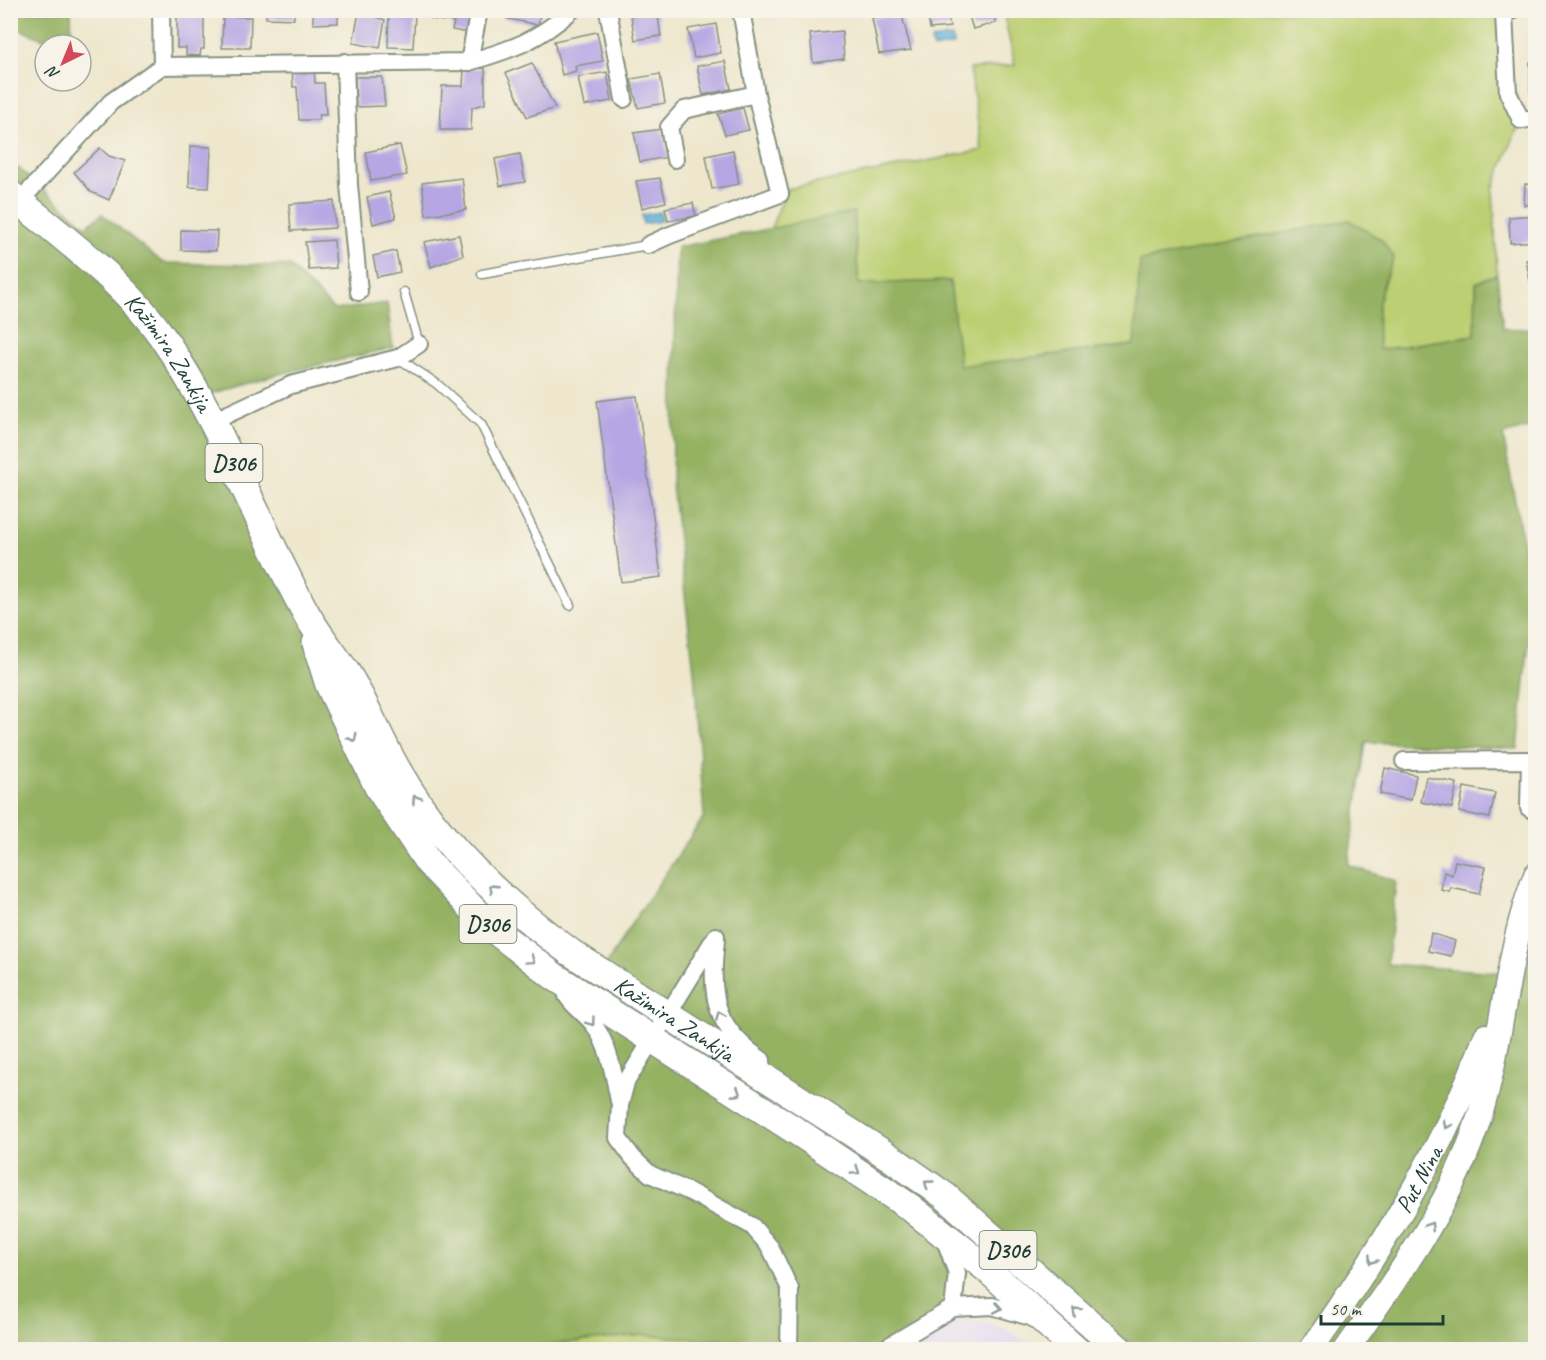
<svg xmlns="http://www.w3.org/2000/svg" width="1546" height="1360" viewBox="0 0 1546 1360" font-family="Caveat,sans-serif">
  <rect width="100%" height="100%" fill="#f7f3e8"/>
  <filter id="ink" filterUnits="userSpaceOnUse"><feTurbulence type="fractalNoise" baseFrequency=".0167" numOctaves="2"/><feDisplacementMap in="SourceGraphic" scale="12" xChannelSelector="R" yChannelSelector="G"/><feConvolveMatrix kernelMatrix="1 2 1 2 8 2 1 2 1" color-interpolation-filters="sRGB"/></filter>
  <filter id="wash" filterUnits="userSpaceOnUse"><feTurbulence type="fractalNoise" baseFrequency=".008" numOctaves="4" result="noise"/><feDisplacementMap in="SourceGraphic" scale="24" xChannelSelector="R" yChannelSelector="G"/><feGaussianBlur stdDeviation="1.35" result="paint"/><feColorMatrix in="noise" values="0 0 0 0 0 0 0 0 0 0 0 0 0 0 0 0 0 1.4 0 .05"/><feComposite in="paint" operator="in"/></filter>
  <g filter="url(#wash)">
    <rect width="100%" height="100%" fill="#eee7cd"/>
    <!-- built -->
    <polygon fill="#e0d4f4" points="940,1317 987,1323 1010,1331 1035,1349 882,1350"/>
    <!-- green -->
    <g fill="#bccf72" stroke="#6e8653" stroke-width="1.5">
      <path d="M1003,11H1503L1506,47L1521,120L1493,189L1497,274L1476,283L1475,335L1378,350C1375,312 1378,291 1394,257L1134,345L959,366L950,281L858,284L770,230L787,189L982,150L970,69L1015,65Z"/>
      <polygon points="643,1335 810,1346 808,1350 537,1350 537,1346"/>
    </g>
    <!-- forest -->
    <g fill="#95b264" stroke="#5a784c" stroke-width="1.5">
      <polygon points="10,11 71,11 72,45 58,45 11,26"/>
      <path d="M10,161L86,226L102,214L163,263L290,266L334,310L387,303L393,348L275,375L201,396L428,862L586,997L632,923L704,817L694,671L672,485L677,247L854,212L859,284L950,281L960,366L1134,345L1140,261L1349,220L1382,240L1394,257C1378,292 1375,312 1379,350L1475,335L1476,283L1497,274L1503,329L1536,328L1535,426L1503,435L1530,582L1532,611L1518,749L1366,742L1348,865L1396,881L1387,964L1509,973L1535,890V1349H1141L1108,1331L995,1225L940,1317L882,1349H809V1346L643,1335L537,1346L526,1350L11,1349Z"/>
    </g>
    <!-- water -->
    <g fill="#61b3dd" stroke="#407888" stroke-width="1.5">
      <polygon points="952,37 954,45 933,49 931,40"/>
      <polygon points="660,212 662,221 643,224 642,215"/>
    </g>
    <g id="blocks">
      <!-- building -->
      <g fill="#b6a6e3">
        <polygon points="266,10 294,10 294,19 266,18"/>
        <polygon points="313,10 338,10 338,23 313,24"/>
        <polygon points="389,10 415,14 413,48 388,47"/>
        <polygon points="432,10 471,11 468,33 452,30 454,22 431,19"/>
        <polygon points="504,10 541,10 538,25 504,18"/>
        <polygon points="630,10 657,10 661,36 635,40"/>
        <polygon points="764,10 789,10 790,15 765,17"/>
        <polygon points="967,10 993,10 996,23 973,29"/>
        <polygon points="359,12 385,20 380,48 353,43"/>
        <polygon points="901,12 911,50 879,54 872,18"/>
        <polygon points="948,14 950,27 930,29 928,16"/>
        <polygon points="177,15 204,16 204,49 201,49 200,56 186,55 186,48 177,48"/>
        <polygon points="223,16 251,17 250,48 222,48"/>
        <polygon points="716,24 721,53 694,58 688,29"/>
        <polygon points="842,31 844,59 813,63 810,34"/>
        <polygon points="597,32 603,61 575,66 576,71 562,75 554,41"/>
        <polygon points="725,61 731,89 703,95 697,66"/>
        <polygon points="1530,62 1536,63 1536,92 1530,92"/>
        <polygon points="532,63 555,108 527,117 506,73"/>
        <polygon points="314,67 315,83 324,83 326,115 319,115 318,120 299,120 297,87 293,87 292,69"/>
        <polygon points="485,68 485,104 472,107 471,130 440,130 442,86 463,86 464,69"/>
        <polygon points="607,72 612,101 584,106 578,77"/>
        <polygon points="660,74 665,103 638,108 631,79"/>
        <polygon points="355,77 382,77 385,106 356,107"/>
        <polygon points="743,108 749,130 725,135 718,114"/>
        <polygon points="662,129 668,157 640,162 634,133"/>
        <polygon points="400,145 407,175 371,181 366,152"/>
        <polygon points="190,146 211,147 209,188 189,187"/>
        <polygon points="100,148 109,156 125,161 109,200 91,192 74,172"/>
        <polygon points="733,150 739,184 712,189 706,156"/>
        <polygon points="520,154 525,182 500,186 495,159"/>
        <polygon points="462,178 466,210 426,215 422,183"/>
        <polygon points="660,178 666,202 642,208 636,181"/>
        <polygon points="1525,184 1536,185 1536,205 1524,205"/>
        <polygon points="389,192 396,218 373,224 367,197"/>
        <polygon points="334,201 335,228 291,231 289,204"/>
        <polygon points="693,203 696,216 668,221 665,208"/>
        <polygon points="1536,215 1536,241 1510,243 1509,217"/>
        <polygon points="181,230 217,231 216,251 181,250"/>
        <polygon points="459,235 463,255 431,267 424,242"/>
        <polygon points="334,240 336,268 309,270 305,242"/>
        <polygon points="396,251 400,272 377,277 373,256"/>
        <polygon points="1536,258 1536,280 1530,281 1526,260"/>
        <polygon points="637,396 661,577 621,582 597,401"/>
        <polygon points="1385,768 1416,775 1411,800 1380,794"/>
        <polygon points="1426,777 1457,783 1452,808 1421,802"/>
        <polygon points="1464,787 1495,793 1490,818 1459,812"/>
        <polygon points="1455,861 1486,867 1479,894 1451,888 1450,892 1441,890 1444,872 1452,875"/>
        <polygon points="1431,933 1455,941 1451,956 1428,951"/>
      </g>
    </g>
  </g>
  <g filter="url(#ink)">
    <use href="#blocks" fill-opacity="0" stroke="#869280" stroke-width="1.5"/>
    <g fill="none" stroke-linecap="round" stroke-linejoin="round">
      <!-- service casing -->
      <g stroke="#869280" stroke-width="11">
        <g id="service">
          <polyline points="482,274 648,245"/>
          <polyline points="404,292 419,344"/>
          <polyline points="398,358 437,384 481,424 570,605"/>
        </g>
      </g>
      <!-- minor casing -->
      <g stroke="#869280" stroke-width="20">
        <g id="minor">
          <polyline points="161,10 162,66"/>
          <polyline points="608,10 624,99"/>
          <polyline points="1513,10 1504,14 1508,93 1521,120 1536,118"/>
          <polyline points="345,62 349,185 359,292"/>
          <path d="M469,62C513,49 537,41 572,10"/>
          <polyline points="675,159 669,127 684,110 756,94 741,10"/>
          <polyline points="10,212 111,102 162,66 469,62 479,10"/>
          <polyline points="648,245 670,235 780,194 756,94"/>
          <polyline points="213,421 291,385 398,358 419,344"/>
          <polyline points="1404,761 1530,760 1529,808 1536,811"/>
          <polyline points="716,936 626,1082 620,1105 618,1138 633,1158 650,1174 692,1193 752,1226 770,1247 790,1289 789,1350"/>
          <path d="M716,940C710,995 713,1027 762,1060"/>
          <path d="M567,996C574,1008 588,1015 596,1028C610,1049 614,1076 619,1101"/>
          <polyline points="945,1240 957,1273 953,1308"/>
          <polyline points="953,1308 992,1306 1034,1318"/>
          <polyline points="882,1350 953,1308"/>
        </g>
      </g>
      <!-- secondary casing -->
      <g stroke="#869280" stroke-width="27">
        <g id="secondary">
          <path id="s1" d="M1311,1350C1380,1251 1444,1149 1486,1036"/>
          <path d="M1346,1350C1398,1276 1452,1204 1479,1118C1504,1039 1505,953 1536,875"/>
        </g>
      </g>
      <!-- primary casing -->
      <g stroke="#869280" stroke-width="30">
        <g id="primary">
          <path id="s2" d="M10,194C61,236 123,281 161,335C222,422 256,523 307,615C319,636 335,655 348,675C367,706 380,741 399,773C440,845 503,903 570,952L891,1158L945,1196L1120,1350"/>
          <polyline points="316,643 329,685 378,787 428,862 489,926 555,977 807,1138 911,1208 987,1269 1076,1350"/>
        </g>
      </g>
      <!-- service -->
      <use href="#service" stroke="#fff" stroke-width="8"/>
      <!-- minor -->
      <use href="#minor" stroke="#fff" stroke-width="16"/>
      <!-- secondary -->
      <use href="#secondary" stroke="#fff" stroke-width="24"/>
      <!-- primary -->
      <use href="#primary" stroke="#fff" stroke-width="27"/>
    </g>
    <!-- one-way arrows -->
    <defs><path id="oneway-chevron" d="M-2-3.5L2.5 0L-2 3.5" fill="none" stroke-width="1.6" stroke-linecap="round" stroke-linejoin="round" transform="scale(1.5)"/></defs>
    <g stroke="#8f9e9a">
      <use href="#oneway-chevron" transform="translate(353 738) rotate(63)"/>
      <use href="#oneway-chevron" transform="translate(416 799) rotate(-123)"/>
      <use href="#oneway-chevron" transform="translate(493 888) rotate(-137)"/>
      <use href="#oneway-chevron" transform="translate(531 960) rotate(35)"/>
      <use href="#oneway-chevron" transform="translate(720 1015) rotate(-112)"/>
      <use href="#oneway-chevron" transform="translate(591 1022) rotate(54)"/>
      <use href="#oneway-chevron" transform="translate(737 1093) rotate(33)"/>
      <use href="#oneway-chevron" transform="translate(1447 1125) rotate(117)"/>
      <use href="#oneway-chevron" transform="translate(856 1171) rotate(34)"/>
      <use href="#oneway-chevron" transform="translate(928 1184) rotate(-144)"/>
      <use href="#oneway-chevron" transform="translate(1430 1226) rotate(-57)"/>
      <use href="#oneway-chevron" transform="translate(1372 1260) rotate(124)"/>
      <use href="#oneway-chevron" transform="translate(998 1308) rotate(10)"/>
      <use href="#oneway-chevron" transform="translate(1076 1311) rotate(-138)"/>
    </g>
  </g>
  <g text-anchor="middle" stroke-width="4.5" stroke-linejoin="round" paint-order="stroke">
    <!-- shield labels -->
    <g fill="#f7f3e8" stroke="#60746a" stroke-width="1.5">
      <rect x="205.5" y="444" width="57" height="38" rx="4.5"/>
      <rect x="459.5" y="905" width="57" height="38" rx="4.5"/>
      <rect x="979.5" y="1231" width="57" height="38" rx="4.5"/>
    </g>
    <g font-size="22" font-weight="bold" fill="#1f3d34">
      <text x="234" y="471">D306</text>
      <text x="488" y="932">D306</text>
      <text x="1008" y="1258">D306</text>
    </g>
    <!-- street labels -->
    <g font-size="24" fill="#1f3d34" stroke="#f7f3e8">
      <text dy="8" stroke="none"><textPath href="#s2" startOffset="226">Kažimira Zankija</textPath></text>
      <text dy="8" stroke="none"><textPath href="#s2" startOffset="1080">Kažimira Zankija</textPath></text>
      <text dy="8" stroke="none"><textPath href="#s1" startOffset="202">Put Nina</textPath></text>
    </g>
  </g>
  <!-- margin -->
  <rect width="1546" height="1360" fill="none" stroke="#f7f3e8" stroke-width="36"/>
  <!-- north arrow -->
  <g transform="translate(63 63) rotate(223)"><circle r="28" fill="#f7f3e8" stroke="#a1aaa0" stroke-width="1.5"/>
  <path d="M0-4.5L10 22L0 15L-10 22Z" fill="#d1495b"/>
  <text y="-9" font-size="16" font-weight="bold" text-anchor="middle" fill="#1f3d34">N</text>
  </g>
  <!-- scale -->
  <path d="M1321 1315v9h122v-9" fill="none" stroke="#1f3d34" stroke-width="3"/>
  <text x="1330" y="1315" font-size="18" fill="#1f3d34" stroke="#f7f3e8" stroke-width="4.5" paint-order="stroke">50 m</text>
</svg>
